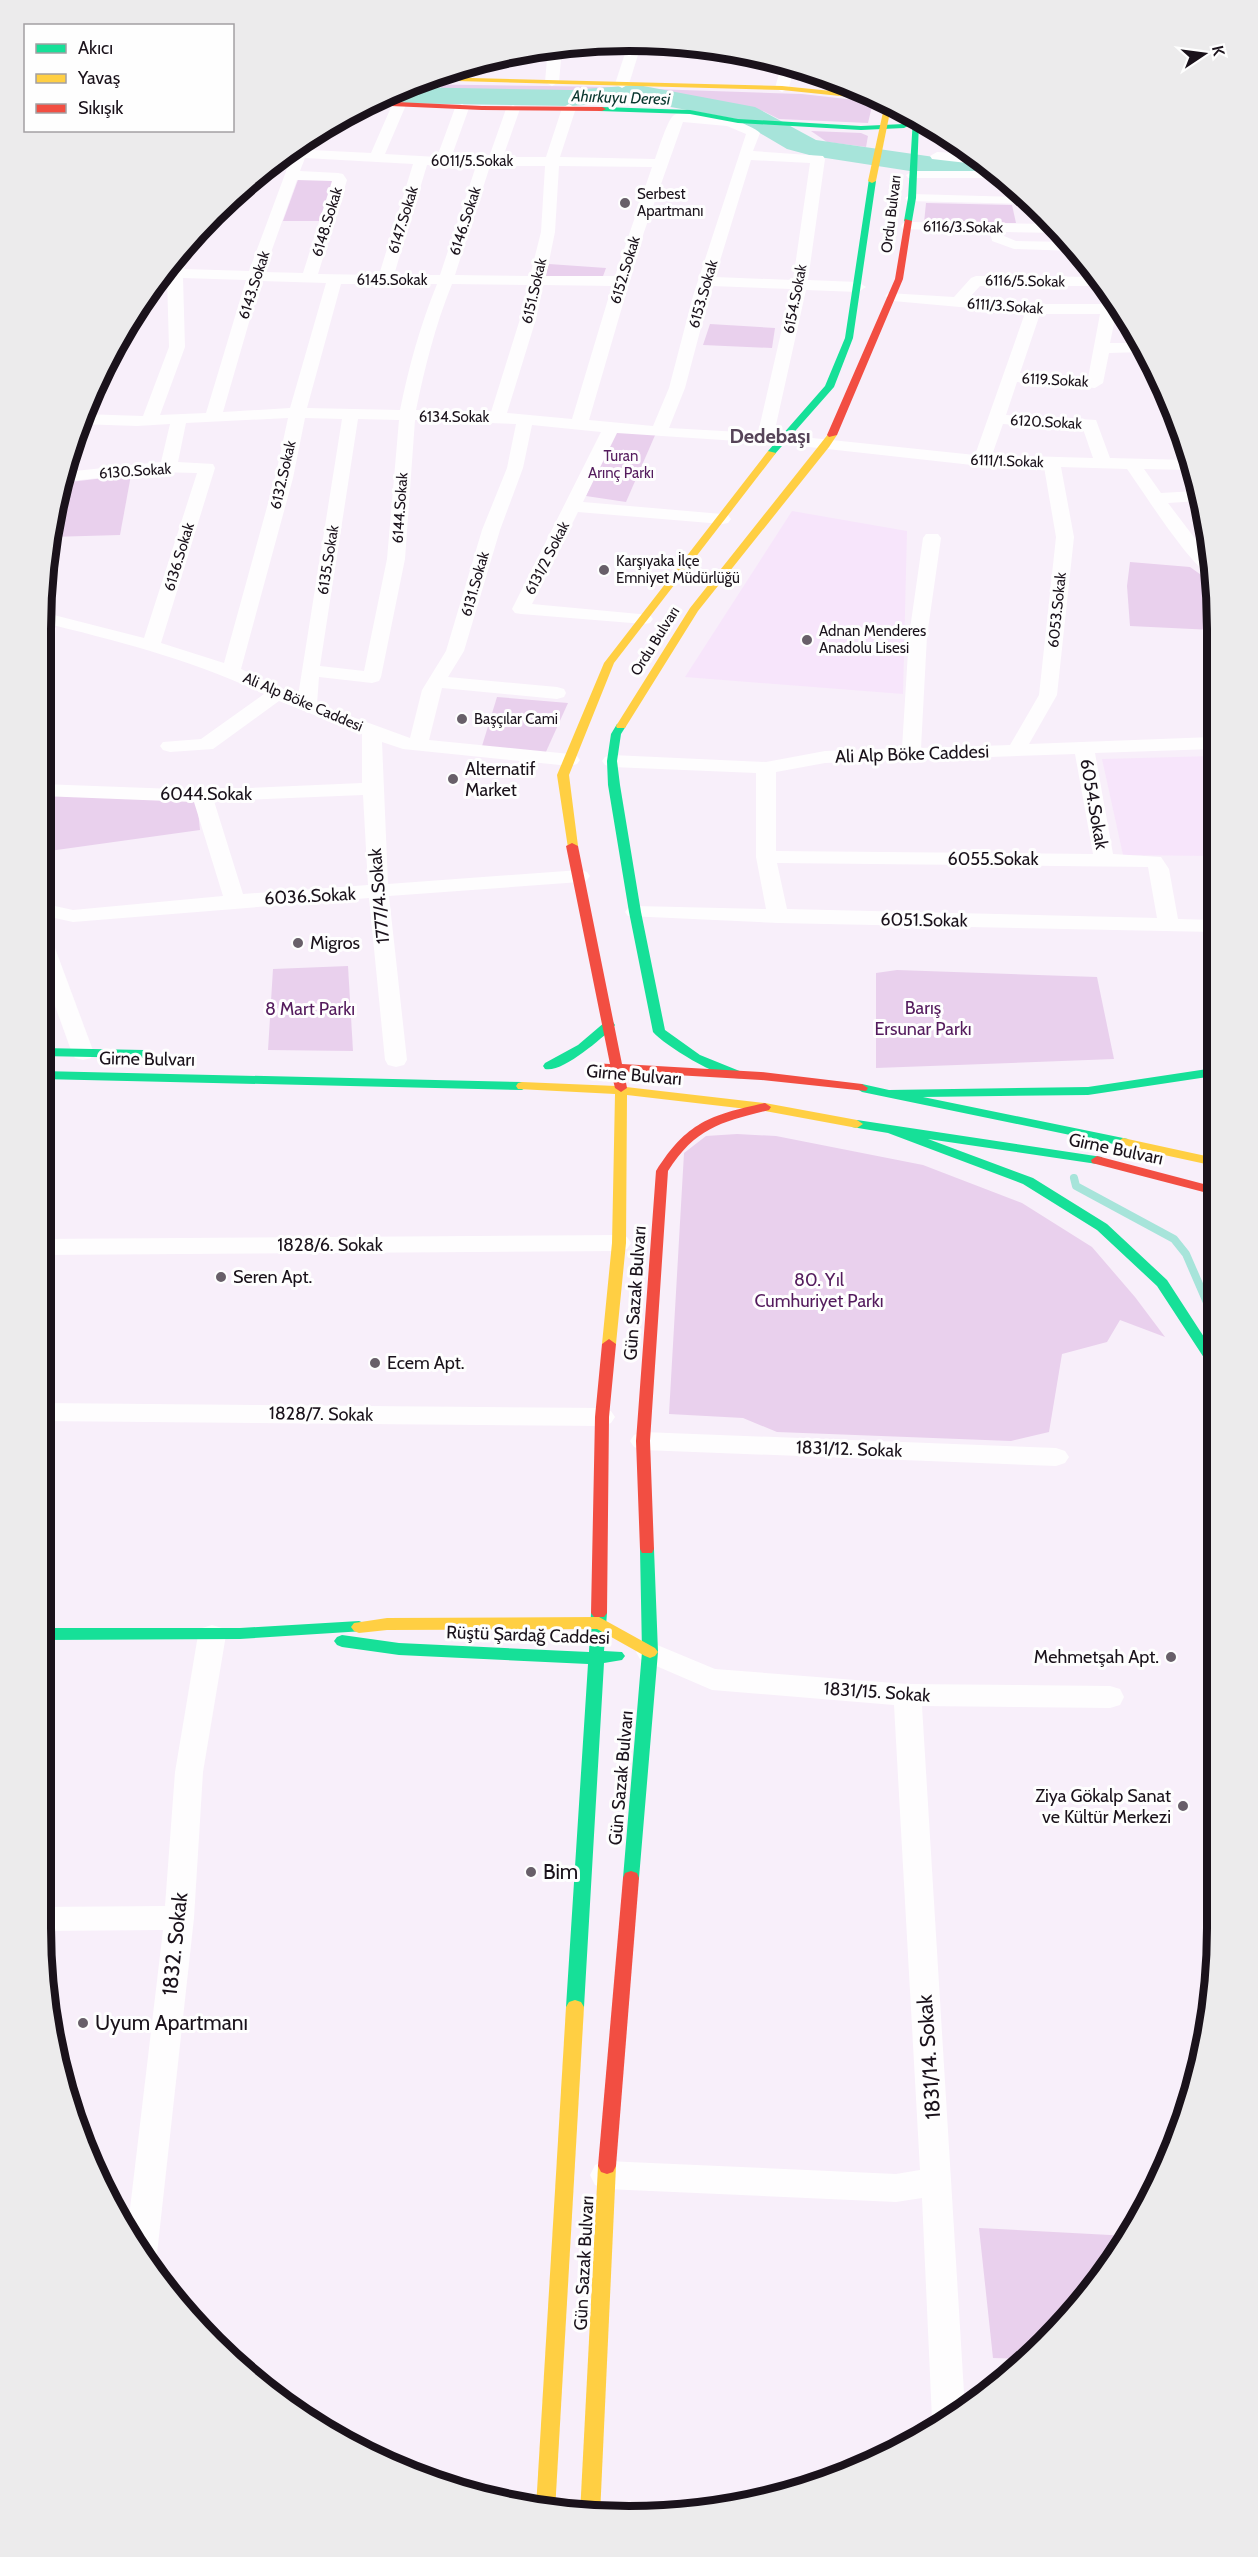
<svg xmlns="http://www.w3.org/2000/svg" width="1258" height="2557" viewBox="0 0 1258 2557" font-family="Cabin,sans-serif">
  <rect width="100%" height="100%" fill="#f8effa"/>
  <!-- built -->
  <g fill="#f7e5fb">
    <polygon points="792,511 907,531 903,694 685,677"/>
    <polygon points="1213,756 1214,856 1123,855 1102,759"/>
  </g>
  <!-- green -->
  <g fill="#e9d0ed">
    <path d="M408,84L615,87L614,91C540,97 467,94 393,91Z"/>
    <polygon points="653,89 802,94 873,102 868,123 779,119 763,111 682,95 644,92"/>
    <polygon points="811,131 861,133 868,136 866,147 827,142"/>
    <polygon points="299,177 336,178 322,221 283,221"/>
    <polygon points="926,203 1012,205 1016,223 924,223"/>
    <polygon points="549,264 606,268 602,279 545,276"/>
    <polygon points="710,324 775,328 772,348 703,345"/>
    <polygon points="615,429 656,433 626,502 586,496"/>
    <polygon points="131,475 120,535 50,537 52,514 61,483"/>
    <polygon points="1130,562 1190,567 1211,582 1213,630 1130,626 1127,586"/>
    <polygon points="497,697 568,703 545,754 482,746"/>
    <polygon points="41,793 197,801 200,830 42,852"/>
    <polygon points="348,966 353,1051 268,1050 273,969"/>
    <polygon points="897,970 1097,977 1114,1059 876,1068 876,973"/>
    <polygon points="737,1134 776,1136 923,1165 1022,1203 1092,1247 1135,1297 1165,1337 1120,1320 1107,1342 1062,1354 1049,1432 1011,1441 777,1432 743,1418 669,1414 684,1153 706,1136"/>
    <path d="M979,2228L1129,2236C1103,2284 1065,2322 1026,2359L993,2358Z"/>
  </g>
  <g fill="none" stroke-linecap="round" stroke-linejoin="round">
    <!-- stream -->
    <polyline stroke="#a7e4da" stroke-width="8" points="1074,1178 1076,1186 1174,1239 1186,1254 1215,1321"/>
    <!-- river -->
    <polygon fill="#a7e4da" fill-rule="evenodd" points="638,85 755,107 816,140 955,160 978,157 996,171 955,178 813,156 787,149 736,119 638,101 571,106 385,103 375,101 401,87 571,90"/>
    <!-- street -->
    <g fill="#fefdfe" fill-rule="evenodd">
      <polygon points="629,41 642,42 629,84 622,88 615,84"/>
      <polygon points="548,48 562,48 559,82 552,86 545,82"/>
      <polygon points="782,63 794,67 789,88 782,92 775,88"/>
      <path d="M399,101L406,105L385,154L437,157L455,108L462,104L469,108L451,158L489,157L506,109L513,105L520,109L503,157H546L562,108L569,104L576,108L560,157L655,159C658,151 668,118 674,115C687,107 750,121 760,133L753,151L823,156L825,159L808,280L858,282L866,287L858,292L806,290L774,434L975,455L1025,313L893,301L885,296L888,293L954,297L971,278L976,276L1100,277L1105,286H980L969,298L1034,304H1115L1120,313L1116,314L1110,343H1138L1143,352L1109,353L1103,383L1095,388L1017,382L1006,415L1096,420L1110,458L1188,460L1189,470L1144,469L1161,493L1196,491L1199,501L1168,503L1212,561L1213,576C1194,573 1141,488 1127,469L1061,467L1074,537L1057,695L1029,744L1213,737V749L1095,753L1113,854L1161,857L1169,869L1178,919L1214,920V932L778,923L628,916L625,912L628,908L635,906L766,909L756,857V773L612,767L605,765L602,761L605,757L612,755L766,762L825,751L902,748L909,636L923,538L926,534H938L941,538L927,636L921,748L1010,745L1039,695L1056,537L1044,467L972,465L782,444L617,433L583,502L722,514L728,515L731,519L728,523L722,524L578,512L532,604L650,615L653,619L650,623L644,624L521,614L515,613L512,609L601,432L532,425L523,468L500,530L464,651L448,677L557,687L564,689L566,693L564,697L557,699L442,688L429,740L570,754L577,756L580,760L577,764L570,766L403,749L382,742L388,884L580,870L587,872L590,876L587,880L580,882L389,896L407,1060L404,1065L396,1067L388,1065L385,1060L369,898L73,922L41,915V903L73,910L223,896L194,802L41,796V784L202,790L362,783V734L279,701L213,749L170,752L163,750L160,746L163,742L201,739L264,694C193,660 117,641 41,622L42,612L144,638L197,473L154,472L62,482L65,472L161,462L170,424L137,426L79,424L82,414L143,416L169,347L167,278L160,277L189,241L193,245L184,269L249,271L291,158L282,156L291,149L371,153L392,105ZM683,122L727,126L746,134L693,296L669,388L653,426L589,420L644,232ZM305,158L413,164L379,275L318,274L347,180L343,174L338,173L300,171ZM751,160L810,163L793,280L715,277ZM427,165L476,166L440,275H394ZM490,166H545L541,232L530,276L455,275ZM559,166L652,167L615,276H546L555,232ZM297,180L332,181L303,273L264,272ZM183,278L246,280L206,413L160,415L185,347ZM261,281L326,283L290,408L223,412ZM341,284H437C420,326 409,366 400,410L307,408ZM452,284L528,285L520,319L491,412L416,410C425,367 435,326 452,284ZM543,285L612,286L572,419L507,413L536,319ZM712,286L791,289L758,433L669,428L685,388ZM1040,314H1100L1088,378L1020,373ZM288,418L275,478L224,663L161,643L215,468L213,464L178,462L186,423ZM305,418L342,419L298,696L241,669L293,478ZM358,419L399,420L387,559L364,671L320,666ZM415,420L516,424L507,468L482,530L446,651L422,690L410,738L317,704L319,677L372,683L379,681L381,677L405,559ZM1003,424L1083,429L1093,458L992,455ZM1075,754L1093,854L776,851V772L825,763ZM363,795L368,885L243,894L214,801ZM777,863L1148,867L1157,918L787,909Z"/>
      <polygon points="937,152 973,154 983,160 967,163 932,159 930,156"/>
      <polygon points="913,171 996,171 1004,178 908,178 906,175"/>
      <polygon points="912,194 1022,197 1030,204 907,201 905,198"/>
      <polygon points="908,222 1050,224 1058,233 1004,232 1004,236 1016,241 1067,242 1076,251 1014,249 992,241 990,232 903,229 901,226 903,223"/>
      <polygon points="41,934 48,936 52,940 94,1053 91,1058 83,1060 75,1058 72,1053 41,967"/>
      <polygon points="619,1235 627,1237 631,1243 627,1249 619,1251 41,1255 41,1239"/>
      <polygon points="41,1403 602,1408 611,1411 615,1417 611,1423 602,1426 41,1421"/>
      <polygon points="643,1432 1056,1448 1065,1451 1069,1457 1065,1463 1056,1466 643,1450 634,1447 630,1441 634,1435"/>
      <polygon points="212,1625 222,1628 226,1635 203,1772 194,1918 157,2254 152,2264 149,2266 127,2234 163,1930 41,1931 41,1907 165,1906 175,1772 198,1635 202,1628"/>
      <polygon points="650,1642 715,1669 907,1684 1110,1686 1120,1689 1124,1697 1120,1705 1110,1708 922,1706 965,2409 936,2427 932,2419 922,2198 896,2202 606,2189 595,2185 590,2175 595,2165 606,2161 896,2174 920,2170 894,1705 712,1690 640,1659 636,1652 640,1645"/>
    </g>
    <!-- fast -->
    <g fill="#16e098" fill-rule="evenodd">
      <polygon points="602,107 690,110 738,119 861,126 904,124 908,126 904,128 861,130 738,123 690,114 599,111 599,107"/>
      <polygon points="913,119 919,123 916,198 912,221 908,223 904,221 908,198"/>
      <polygon points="869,179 876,181 853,338 834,387 774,455 768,455 768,451 825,386 845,338"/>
      <path d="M621,723L626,726L621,734L617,761L620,785L641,912L665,1030L700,1055L742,1072L744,1075L742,1078C724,1082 665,1046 653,1032L629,912L608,785L607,761L611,734L617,724Z"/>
      <path d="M609,1021L613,1022L615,1025L613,1028C600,1039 563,1073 545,1069L543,1066L545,1063L578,1045L605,1022Z"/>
      <polygon points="41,1048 144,1050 150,1054 144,1058 41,1056"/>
      <polygon points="1214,1068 1214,1076 1088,1095 923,1097 1128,1139 1129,1142 1123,1146 862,1092 856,1088 862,1084 889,1090 1088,1087"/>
      <polygon points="41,1071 522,1082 528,1086 522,1090 41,1079"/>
      <polygon points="857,1120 1102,1157 1103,1160 1097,1164 928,1139 1033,1178 1107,1224 1167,1280 1215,1354 1215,1369 1210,1367 1157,1286 1097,1230 1023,1184 888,1133 852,1127 851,1124 852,1121"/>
      <polygon points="647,1544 652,1545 654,1549 658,1652 639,1878 637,1883 631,1885 625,1883 623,1878 642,1652 640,1549 642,1545"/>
      <polygon points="599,1607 604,1609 607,1613 604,1651 622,1652 625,1656 622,1660 604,1663 584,2007 581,2012 575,2014 569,2012 566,2007 588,1664 399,1655 342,1647 337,1645 334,1641 337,1637 342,1635 399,1643 589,1652 591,1613 594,1609"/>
      <polygon points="359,1621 364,1623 367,1627 364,1631 240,1639 41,1640 41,1628 240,1628"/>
    </g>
    <!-- slow -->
    <g fill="#ffcf43" fill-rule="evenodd">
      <polygon points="432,77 782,86 871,95 879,100 782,90 422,80"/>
      <polygon points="885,103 891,107 876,181 872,183 868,181"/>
      <polygon points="829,433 837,435 829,447 698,611 625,728 617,728 616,726 690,608"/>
      <polygon points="768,451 776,453 614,663 569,775 578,846 576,848 568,848 557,775 604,663"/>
      <polygon points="522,1082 616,1086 621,1084 626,1087 765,1103 857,1120 863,1124 857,1128 765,1111 627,1095 626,1243 616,1344 609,1349 602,1344 612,1243 615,1094 518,1089 516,1086 518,1083"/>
      <polygon points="1123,1138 1215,1158 1215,1166 1118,1145 1117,1142"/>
      <polygon points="599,1617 655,1648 658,1652 655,1656 650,1658 645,1656 597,1629 387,1630 359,1633 354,1631 351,1627 354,1623 387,1618"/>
      <polygon points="575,2000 581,2002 584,2007 555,2511 536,2508 566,2007 569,2002"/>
      <polygon points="607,2158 613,2160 616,2166 600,2515 580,2514 598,2166 601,2160"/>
    </g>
    <!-- jam -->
    <g fill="#f24e42" fill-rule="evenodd">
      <polygon points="375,101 482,106 602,107 606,109 602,111 482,110 368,105"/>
      <polygon points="905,219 912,221 903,279 837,435 829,437 827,435 895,279"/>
      <polygon points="572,843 578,846 622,1064 761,1072 862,1084 868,1088 866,1091 761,1080 624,1072 627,1088 621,1092 615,1088 611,1072 587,1070 585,1067 591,1063 610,1064 566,846"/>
      <path d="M765,1103L771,1107L769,1110C722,1122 696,1127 668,1171L650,1441L654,1549L652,1553H642L640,1549L636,1441L656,1171C687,1122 710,1115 765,1103Z"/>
      <polygon points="1097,1156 1215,1187 1215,1195 1092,1163 1091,1160"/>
      <polygon points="609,1339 616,1344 609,1417 607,1613 604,1617 594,1617 591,1613 595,1417 602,1344"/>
      <polygon points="631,1871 637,1873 639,1878 616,2166 613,2172 607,2174 601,2172 598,2166 623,1878 625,1873"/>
    </g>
  </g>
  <!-- markers -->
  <g fill="#685f69" stroke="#fefefe" stroke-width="2">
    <circle cx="625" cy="203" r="6"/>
    <circle cx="604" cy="570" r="6"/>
    <circle cx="807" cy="640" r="6"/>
    <circle cx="462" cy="719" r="6"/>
    <circle cx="453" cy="779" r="6"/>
    <circle cx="298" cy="943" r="6"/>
    <circle cx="221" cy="1277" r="6"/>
    <circle cx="375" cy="1363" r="6"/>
    <circle cx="1171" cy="1657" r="6"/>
    <circle cx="1183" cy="1806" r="6"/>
    <circle cx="531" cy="1872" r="6"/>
    <circle cx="83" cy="2023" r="6"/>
  </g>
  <g text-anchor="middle" stroke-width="6" stroke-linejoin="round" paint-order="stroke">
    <!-- far-street labels -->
    <g font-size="15" fill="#1a121b" stroke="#fefefe">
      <text x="472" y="166">6011/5.Sokak</text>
      <text transform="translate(891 214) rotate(-83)" y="5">Ordu Bulvarı</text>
      <text transform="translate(403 220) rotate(-73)" y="5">6147.Sokak</text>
      <text transform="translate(465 221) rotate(-72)" y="5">6146.Sokak</text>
      <text transform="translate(327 222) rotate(-73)" y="5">6148.Sokak</text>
      <text transform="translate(963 227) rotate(1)" y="5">6116/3.Sokak</text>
      <text transform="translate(625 270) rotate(-73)" y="5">6152.Sokak</text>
      <text x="392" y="285">6145.Sokak</text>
      <text transform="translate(1025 281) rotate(1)" y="5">6116/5.Sokak</text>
      <text transform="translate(254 285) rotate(-72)" y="5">6143.Sokak</text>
      <text transform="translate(534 291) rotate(-77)" y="5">6151.Sokak</text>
      <text transform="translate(703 294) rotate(-74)" y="5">6153.Sokak</text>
      <text transform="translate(795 299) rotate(-79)" y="5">6154.Sokak</text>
      <text transform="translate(1005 306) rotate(4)" y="5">6111/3.Sokak</text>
      <text transform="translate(1055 380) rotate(3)" y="5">6119.Sokak</text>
      <text x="454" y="422">6134.Sokak</text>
      <text transform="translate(1046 422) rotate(3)" y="5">6120.Sokak</text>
      <text transform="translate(1007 461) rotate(2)" y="5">6111/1.Sokak</text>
      <text transform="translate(135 471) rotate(-4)" y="5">6130.Sokak</text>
      <text transform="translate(283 475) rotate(-77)" y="5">6132.Sokak</text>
      <text transform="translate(400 508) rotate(-86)" y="5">6144.Sokak</text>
      <text transform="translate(179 557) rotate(-73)" y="5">6136.Sokak</text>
      <text transform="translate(547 558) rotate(-63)" y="5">6131/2 Sokak</text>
      <text transform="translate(328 560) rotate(-81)" y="5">6135.Sokak</text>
      <text transform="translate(475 584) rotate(-74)" y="5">6131.Sokak</text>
      <text transform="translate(1057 610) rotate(-84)" y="5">6053.Sokak</text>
      <text transform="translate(655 641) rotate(-58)" y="5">Ordu Bulvarı</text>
      <text transform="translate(303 702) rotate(23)" y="5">Ali Alp Böke Caddesi</text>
    </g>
    <!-- far-poi labels -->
    <g font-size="15" fill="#1a121b" stroke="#fefefe" text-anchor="start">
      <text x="637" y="199">Serbest<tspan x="637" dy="17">Apartmanı</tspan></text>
      <text x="616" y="566">Karşıyaka İlçe<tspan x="616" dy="17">Emniyet Müdürlüğü</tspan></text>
      <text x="819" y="636">Adnan Menderes<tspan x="819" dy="17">Anadolu Lisesi</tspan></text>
      <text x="474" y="724">Başçılar Cami</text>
    </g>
    <!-- far-park labels -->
    <g font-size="15" fill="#541b5d" stroke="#fefefe">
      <text x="621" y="461">Turan<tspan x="621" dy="17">Arınç Parkı</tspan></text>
    </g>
    <!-- far-water labels -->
    <g font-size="16" font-style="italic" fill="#0a372f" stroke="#fefefe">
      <text transform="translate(621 97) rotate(2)" y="6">Ahırkuyu Deresi</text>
    </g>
    <!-- street labels -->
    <g font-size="18" fill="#1a121b" stroke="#fefefe">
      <text transform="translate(912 754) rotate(-2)" y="6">Ali Alp Böke Caddesi</text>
      <text x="206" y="800">6044.Sokak</text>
      <text transform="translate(1094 804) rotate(80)" y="6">6054.Sokak</text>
      <text x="993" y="865">6055.Sokak</text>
      <text transform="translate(310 896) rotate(-3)" y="6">6036.Sokak</text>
      <text transform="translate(379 896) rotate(-95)" y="6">1777/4.Sokak</text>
      <text transform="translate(924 920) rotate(1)" y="6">6051.Sokak</text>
      <text transform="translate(147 1059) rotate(1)" y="6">Girne Bulvarı</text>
      <text transform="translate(634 1075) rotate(5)" y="6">Girne Bulvarı</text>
      <text transform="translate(1116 1149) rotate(12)" y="6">Girne Bulvarı</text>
      <text x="330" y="1251">1828/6. Sokak</text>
      <text transform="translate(635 1293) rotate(-86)" y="6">Gün Sazak Bulvarı</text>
      <text transform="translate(321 1414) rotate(1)" y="6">1828/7. Sokak</text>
      <text transform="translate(849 1449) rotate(2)" y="6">1831/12. Sokak</text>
      <text transform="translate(528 1635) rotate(2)" y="6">Rüştü Şardağ Caddesi</text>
      <text transform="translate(877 1692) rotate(4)" y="6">1831/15. Sokak</text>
      <text transform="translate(621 1778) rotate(-85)" y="6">Gün Sazak Bulvarı</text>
      <text transform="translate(584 2263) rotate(-87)" y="6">Gün Sazak Bulvarı</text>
    </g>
    <!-- poi labels -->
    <g font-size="18" fill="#1a121b" stroke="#fefefe" text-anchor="start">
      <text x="465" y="775">Alternatif<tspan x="465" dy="21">Market</tspan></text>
      <text x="310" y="949">Migros</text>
      <text x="233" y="1283">Seren Apt.</text>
      <text x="387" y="1369">Ecem Apt.</text>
      <text x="1159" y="1663" text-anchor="end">Mehmetşah Apt.</text>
      <text x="1171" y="1802" text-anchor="end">Ziya Gökalp Sanat<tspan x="1171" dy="21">ve Kültür Merkezi</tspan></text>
    </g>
    <!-- park labels -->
    <g font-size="18" fill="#541b5d" stroke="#fefefe">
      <text x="923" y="1014">Barış<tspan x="923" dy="21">Ersunar Parkı</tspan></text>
      <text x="310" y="1015">8 Mart Parkı</text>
      <text x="819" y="1286">80. Yıl<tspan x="819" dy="21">Cumhuriyet Parkı</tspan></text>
    </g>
    <!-- far-district labels -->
    <g font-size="20" font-weight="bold" fill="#564458" stroke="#fefefe">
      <text x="770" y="443">Dedebaşı</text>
    </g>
    <!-- near-poi labels -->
    <g font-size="21" fill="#1a121b" stroke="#fefefe" text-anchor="start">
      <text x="543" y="1879">Bim</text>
      <text x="95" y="2030">Uyum Apartmanı</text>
    </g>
    <!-- near-street labels -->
    <g font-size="21" fill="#1a121b" stroke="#fefefe">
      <text transform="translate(175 1944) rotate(-84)" y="7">1832. Sokak</text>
      <text transform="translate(929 2057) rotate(-94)" y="7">1831/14. Sokak</text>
    </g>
  </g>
  <!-- crop -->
  <path d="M0 0H1258V2557H0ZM629 51H629A578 578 0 0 1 1207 629V1928A578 578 0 0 1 629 2506H629A578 578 0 0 1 51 1928V629A578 578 0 0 1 629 51Z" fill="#ecebec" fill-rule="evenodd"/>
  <path fill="none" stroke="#1a121b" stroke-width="8" d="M629 51H629A578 578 0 0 1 1207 629V1928A578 578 0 0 1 629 2506H629A578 578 0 0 1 51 1928V629A578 578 0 0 1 629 51Z"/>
  <!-- legend -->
  <rect x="24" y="24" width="210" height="108" fill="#fefefe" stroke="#a3a0a3" stroke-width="1.5"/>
  <rect x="36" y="44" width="30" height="9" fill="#16e098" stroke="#a3a0a3" stroke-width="1.5"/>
  <text x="78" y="54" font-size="18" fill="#1a121b">Akıcı</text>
  <rect x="36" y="74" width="30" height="9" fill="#ffcf43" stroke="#a3a0a3" stroke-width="1.5"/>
  <text x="78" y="84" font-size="18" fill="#1a121b">Yavaş</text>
  <rect x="36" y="104" width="30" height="9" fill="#f24e42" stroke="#a3a0a3" stroke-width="1.5"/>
  <text x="78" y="114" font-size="18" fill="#1a121b">Sıkışık</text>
  <!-- north arrow -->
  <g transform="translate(1204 54) rotate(77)" stroke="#fefefe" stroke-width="4.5" paint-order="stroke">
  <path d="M0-4.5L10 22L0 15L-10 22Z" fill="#1a121b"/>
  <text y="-9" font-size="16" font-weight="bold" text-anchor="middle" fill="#1a121b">K</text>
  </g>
</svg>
